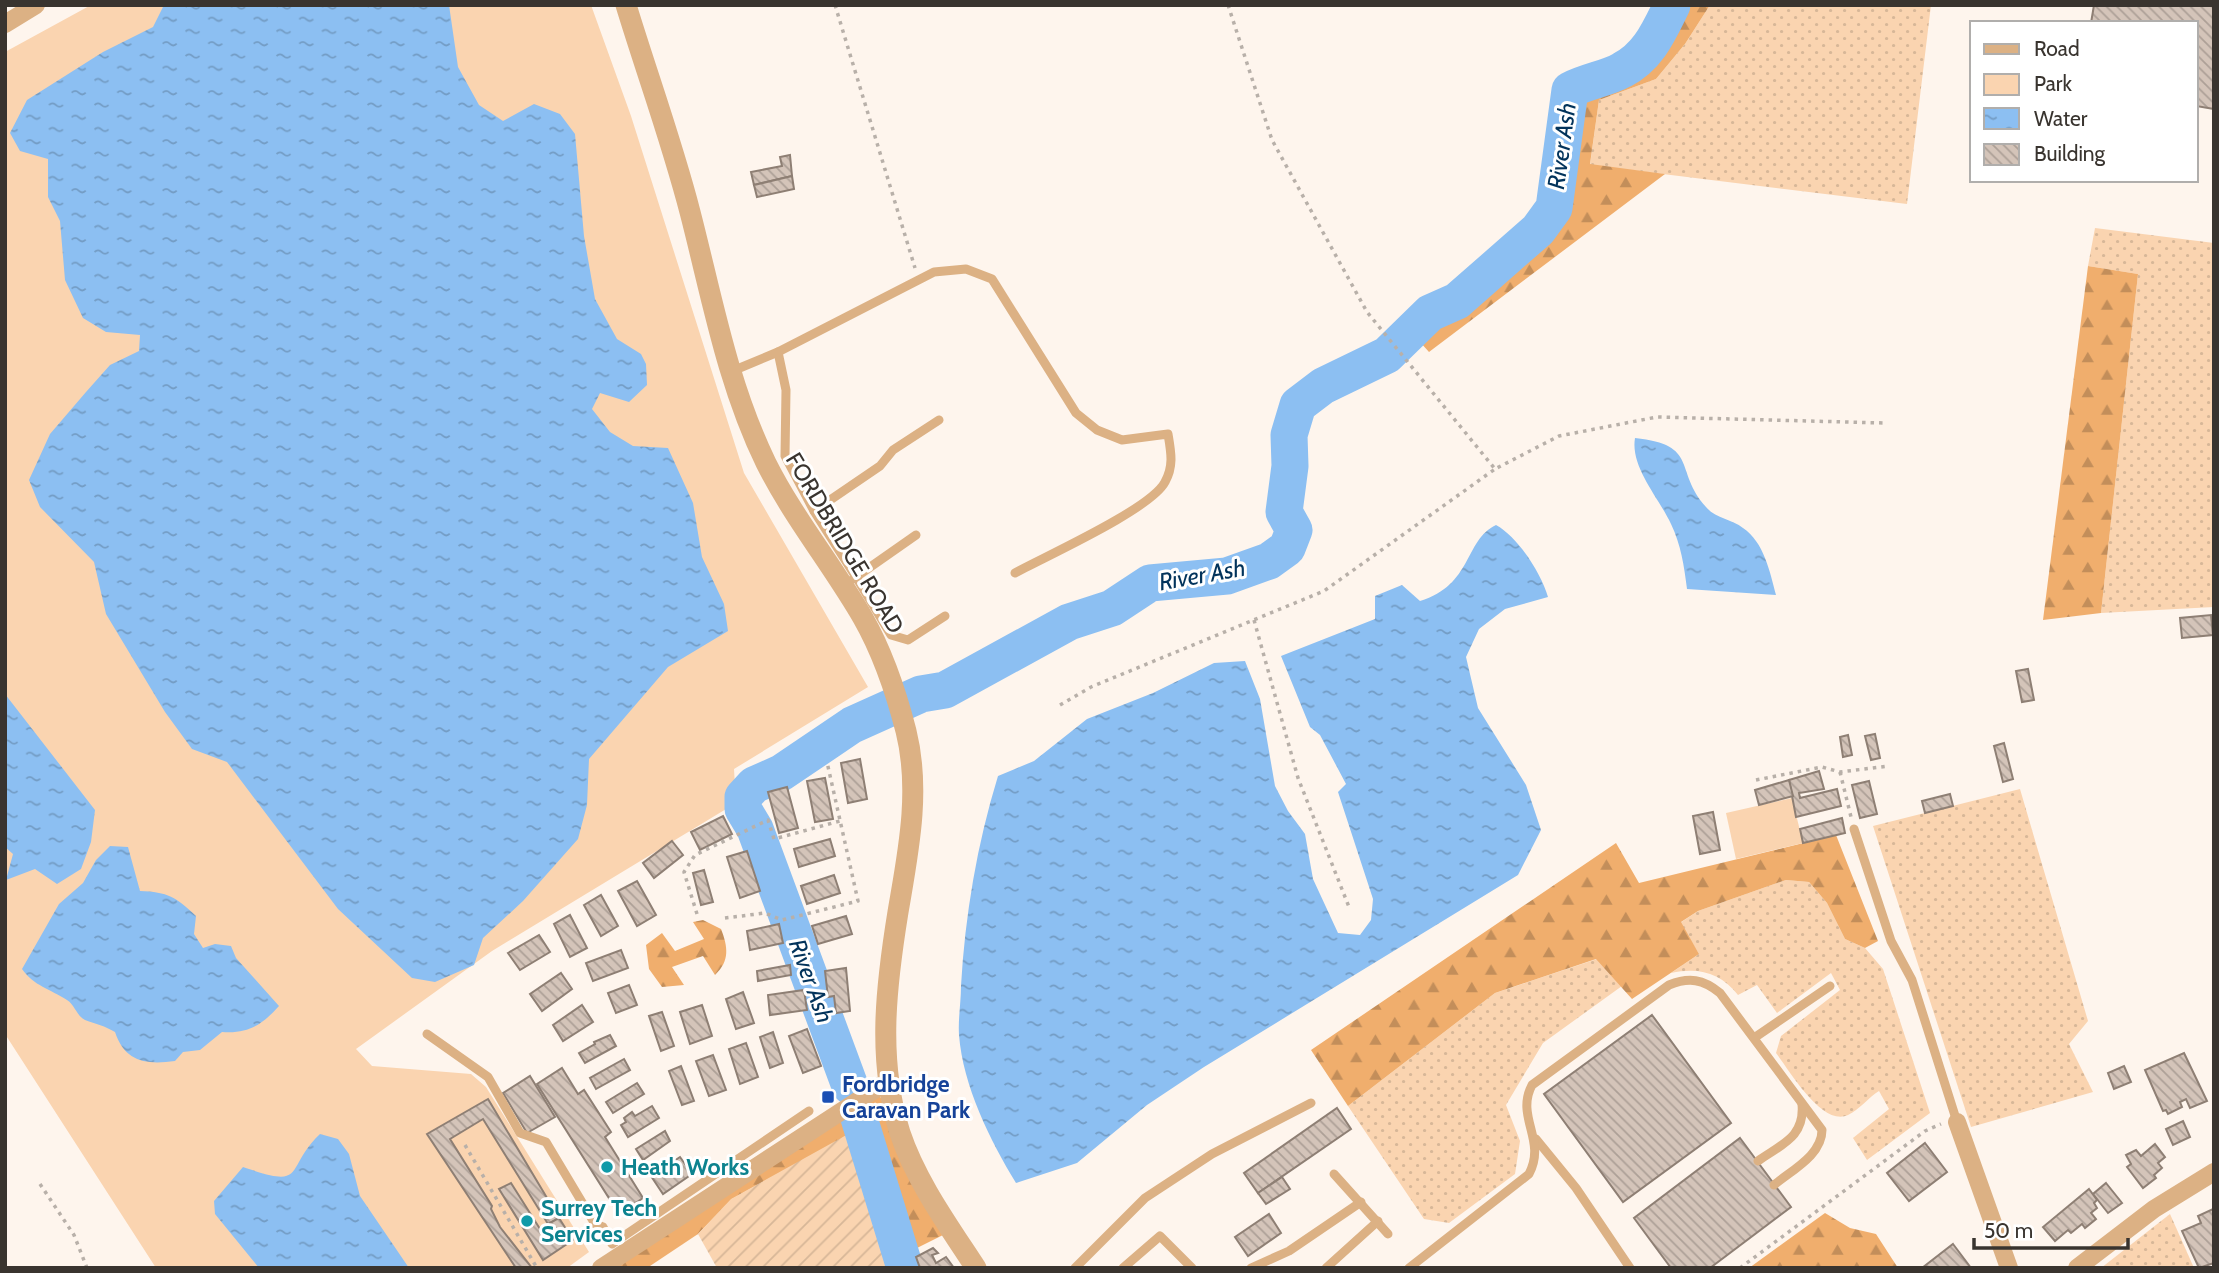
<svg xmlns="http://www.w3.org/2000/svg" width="2219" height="1273" viewBox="0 0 2219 1273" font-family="Cabin,sans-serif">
  <defs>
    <pattern id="grass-dots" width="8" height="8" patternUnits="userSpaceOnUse" patternTransform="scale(1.75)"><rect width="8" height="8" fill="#fad4b0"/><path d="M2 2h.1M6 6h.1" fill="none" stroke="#d7b798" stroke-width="1.8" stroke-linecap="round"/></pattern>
    <pattern id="forest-firs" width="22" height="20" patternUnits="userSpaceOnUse" patternTransform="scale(1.75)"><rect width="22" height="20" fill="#f0ae6d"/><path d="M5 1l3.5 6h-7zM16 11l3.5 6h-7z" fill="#c38e5a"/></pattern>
    <pattern id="garden-furrows" width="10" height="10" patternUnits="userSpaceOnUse" patternTransform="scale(1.75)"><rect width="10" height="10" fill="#fad4b0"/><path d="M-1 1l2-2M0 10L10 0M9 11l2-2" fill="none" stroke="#d7b798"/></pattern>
    <pattern id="water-ripples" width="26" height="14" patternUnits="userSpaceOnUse" patternTransform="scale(1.75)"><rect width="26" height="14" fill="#8cbff2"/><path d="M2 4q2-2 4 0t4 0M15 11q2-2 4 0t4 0" fill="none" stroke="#739cc4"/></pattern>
    <pattern id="building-back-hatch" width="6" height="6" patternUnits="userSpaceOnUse" patternTransform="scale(1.75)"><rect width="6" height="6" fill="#d4c4b9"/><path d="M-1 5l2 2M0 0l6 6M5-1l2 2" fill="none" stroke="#ada097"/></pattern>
  </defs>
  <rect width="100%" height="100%" fill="#fef5ed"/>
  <!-- grass -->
  <g fill="url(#grass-dots)">
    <polygon points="1710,5 1931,5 1907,204 1590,165 1599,100 1656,79 1685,44"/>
    <polygon points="2095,228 2214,243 2214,607 2101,613 2138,274 2088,266"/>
    <polygon points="2020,789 2088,1021 2069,1044 2093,1092 1971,1127 1873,826"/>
    <path d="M1786,880L1809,882L1827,903L1845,939L1865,948L1883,969L1930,1113L1867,1160L1853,1138L1889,1109L1879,1091C1869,1097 1859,1110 1848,1115C1822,1127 1790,1071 1776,1053L1781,1036L1840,990L1831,973L1777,1013L1757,985L1738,995C1720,972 1698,967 1671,973L1699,954L1680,923L1698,911Z"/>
    <polygon points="1597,959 1622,986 1543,1043 1506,1105 1520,1141 1515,1174 1449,1223 1424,1219 1348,1106 1495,993"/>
    <polygon points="2170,1214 2194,1268 2101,1268"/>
  </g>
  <!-- forest -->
  <g fill="url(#forest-firs)">
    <path d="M1672,5H1710L1685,44L1656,79L1599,100L1590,164L1665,174L1429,352L1411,332L1430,313L1457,301L1538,230L1554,208L1570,90C1587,81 1606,79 1622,70C1649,56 1659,31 1672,5Z"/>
    <polygon points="2088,266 2138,274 2101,613 2043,620"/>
    <polygon points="1836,835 1878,941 1865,948 1845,939 1827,903 1809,882 1786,880 1698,911 1681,922 1699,954 1632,999 1596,959 1495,993 1348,1106 1311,1050 1616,843 1639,883"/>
    <path d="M703,920L721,929C728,947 730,961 715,975L703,956L672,967L684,985L662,987L649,969L646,945L662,933L675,951L704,939L693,922Z"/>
    <polygon points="877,1088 902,1153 945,1234 911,1251 916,1268 894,1268 850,1134 732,1199 698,1234 647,1268 596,1268"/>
    <polygon points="1825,1213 1850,1228 1876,1234 1898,1268 1749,1268"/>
  </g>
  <!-- park -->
  <g fill="#fad4b0">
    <polygon points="91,5 591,5 631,116 744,473 868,687 734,769 736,803 492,951 356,1049 372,1066 471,1074 486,1087 589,1252 567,1268 156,1268 5,1034 5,52"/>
    <polygon points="1792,798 1803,843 1736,859 1726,813"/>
  </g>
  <!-- garden -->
  <polygon fill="url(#garden-furrows)" points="850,1133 894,1268 717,1268 698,1234 731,1199"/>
  <!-- water -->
  <g fill="url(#water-ripples)">
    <polygon points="164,5 449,5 458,67 479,105 503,121 534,104 560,114 575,134 584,236 595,299 617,339 641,354 646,364 647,385 629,402 600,393 592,409 610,432 633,446 668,448 693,503 702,557 724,604 728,631 668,667 589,759 587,805 578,839 523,901 483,938 474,965 435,982 412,978 338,909 227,762 192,749 165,712 106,614 94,562 40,507 29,480 50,434 86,392 110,365 139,351 140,335 106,332 83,318 65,280 60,221 48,197 48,159 20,151 10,133 27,100 103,52 153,27"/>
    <path d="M1635,438C1700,445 1673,470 1706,507C1716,519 1732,519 1743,528C1764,542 1770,572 1776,595L1687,589C1684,565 1681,545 1671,524C1659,498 1630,467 1635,438Z"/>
    <path d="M1496,525C1518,537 1541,573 1548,597L1505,609L1479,629L1466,657L1478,708L1526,785L1541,830L1518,875L1204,1067L1147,1105L1077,1163L1016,1183C990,1140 963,1086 959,1035C958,1019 961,1002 961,986C965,916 977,844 998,776L1034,761L1087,719L1153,693L1214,663L1245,661L1260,699L1275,786L1288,811L1305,834L1313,879L1338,933L1360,935L1371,920L1373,899L1338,792L1346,784L1320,735L1310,727L1281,656L1375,619V596L1402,585L1420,601C1473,585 1464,540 1496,525Z"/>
    <polygon points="5,694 95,810 91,842 81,869 57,884 35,869 6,880 13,854 5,847"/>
    <path d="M110,846L128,847L140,891C168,892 176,897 196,916L194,934L203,948L215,944L231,946L236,958L279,1006C262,1025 248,1034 222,1032L200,1050L183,1052L175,1061C146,1065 125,1062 115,1032C105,1026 96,1024 85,1020C76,1015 75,1005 67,1000C50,989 34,986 22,969L59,904L83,883L96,860Z"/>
    <path d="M320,1134L338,1139L349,1154L360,1196L409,1268H259L215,1214L214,1201L243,1167C309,1190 283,1169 320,1134Z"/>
  </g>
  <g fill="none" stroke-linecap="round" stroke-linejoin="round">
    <!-- river -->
    <g stroke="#8cbff2" stroke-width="37">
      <path d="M850,1086L755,829L743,809V797L754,785L781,773L852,725L921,694L945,690L1069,622L1112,608L1150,583L1227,576L1269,561L1287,548L1294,530L1284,512L1290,466L1289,435L1298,405L1323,386L1387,355L1430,313L1457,301L1538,230L1554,208L1570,90C1587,81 1606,79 1622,70C1649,56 1659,31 1672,5"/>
      <polyline points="859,1118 905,1268"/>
    </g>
  </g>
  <!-- building -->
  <g fill="url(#building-back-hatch)" stroke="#8e7f74" stroke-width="2">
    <polygon points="2094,5 2214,5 2214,109 2196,106 2196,23 2091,23"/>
    <polygon points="790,155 792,176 754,185 751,172 782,166 780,157"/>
    <polygon points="792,176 794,189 757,197 754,185"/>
    <polygon points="2211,615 2213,635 2182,638 2180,618"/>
    <polygon points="2028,669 2034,700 2022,702 2016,671"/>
    <polygon points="1875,734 1880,758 1871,760 1865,736"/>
    <polygon points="1848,735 1852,755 1843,757 1840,737"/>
    <polygon points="2004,743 2013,779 2003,782 1994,746"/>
    <polygon points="860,759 867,799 848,803 841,763"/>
    <polygon points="1819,771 1824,789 1799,793 1800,798 1837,789 1841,806 1796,817 1789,780"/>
    <polygon points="825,778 833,819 815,822 807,781"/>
    <polygon points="1789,780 1793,796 1759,805 1755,790"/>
    <polygon points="1869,781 1877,814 1860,818 1852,785"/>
    <polygon points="787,787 798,828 779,833 768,792"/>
    <polygon points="1950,794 1953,806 1925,813 1922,801"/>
    <polygon points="1713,812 1720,850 1700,854 1693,816"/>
    <polygon points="723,816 732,834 700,850 691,832"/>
    <polygon points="1842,818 1845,833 1803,843 1800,829"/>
    <polygon points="830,839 835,856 799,867 794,849"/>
    <polygon points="672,841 683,855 654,878 643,863"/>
    <polygon points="747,851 760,891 740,898 727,857"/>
    <polygon points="704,870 713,902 701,905 693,873"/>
    <polygon points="834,875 840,893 807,904 801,886"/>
    <polygon points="637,881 656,915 637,926 618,891"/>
    <polygon points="601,895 618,926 601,936 584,905"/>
    <polygon points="570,915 587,948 570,957 554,924"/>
    <polygon points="846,916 852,934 818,944 812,926"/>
    <polygon points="779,924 783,943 750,950 747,931"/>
    <polygon points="539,935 550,952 520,970 508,953"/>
    <polygon points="621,950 628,968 593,981 586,963"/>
    <polygon points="790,965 791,975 758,981 757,971"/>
    <polygon points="846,968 850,1011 836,1013 834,996 828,997 825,971"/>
    <polygon points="561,973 572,989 542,1011 530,994"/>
    <polygon points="629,985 637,1005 616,1013 608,993"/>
    <polygon points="804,990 807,1010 770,1015 768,995"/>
    <polygon points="743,992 754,1023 736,1029 726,999"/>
    <polygon points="582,1005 593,1022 563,1041 553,1025"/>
    <polygon points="702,1005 712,1036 690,1044 680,1012"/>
    <polygon points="662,1012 674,1046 661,1051 649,1016"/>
    <polygon points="1652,1015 1731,1123 1623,1202 1544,1094"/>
    <polygon points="807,1029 821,1066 803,1073 789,1036"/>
    <polygon points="773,1032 783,1063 770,1068 760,1037"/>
    <polygon points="610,1035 616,1046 585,1063 579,1053 595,1044 594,1042"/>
    <polygon points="746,1043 758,1077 740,1084 729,1049"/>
    <polygon points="2184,1053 2207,1101 2190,1108 2186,1099 2180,1102 2182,1107 2168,1114 2166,1110 2163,1111 2145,1070"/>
    <polygon points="713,1055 726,1090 709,1096 696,1061"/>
    <polygon points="624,1059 630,1070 596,1089 590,1078"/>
    <polygon points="681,1066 694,1101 682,1105 669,1071"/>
    <polygon points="2124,1066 2131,1082 2114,1089 2108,1073"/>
    <polygon points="562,1068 578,1094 584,1090 611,1132 605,1137 643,1198 619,1214 537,1084"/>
    <polygon points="530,1076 555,1117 527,1133 503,1093"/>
    <polygon points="637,1083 644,1094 613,1113 606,1102"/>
    <polygon points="488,1099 559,1218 548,1224 483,1119 450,1139 492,1206 491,1209 500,1227 532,1268 516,1268 427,1134"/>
    <polygon points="652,1106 659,1118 628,1137 621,1125 626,1122 624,1118 632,1112 635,1116"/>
    <polygon points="1337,1108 1351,1129 1258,1193 1244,1173"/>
    <polygon points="2183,1121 2190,1137 2173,1145 2166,1129"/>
    <polygon points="665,1131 670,1141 643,1160 636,1149"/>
    <polygon points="1740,1138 1791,1207 1710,1268 1671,1268 1634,1218"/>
    <polygon points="1925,1143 1947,1172 1909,1201 1887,1173"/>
    <polygon points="2155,1144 2165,1157 2158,1163 2162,1168 2154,1175 2156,1178 2143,1188 2127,1167 2131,1164 2126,1155 2136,1150 2141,1156"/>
    <polygon points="680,1157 692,1174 663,1194 651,1176"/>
    <polygon points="1282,1177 1290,1189 1266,1204 1258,1193"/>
    <polygon points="511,1183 540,1229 559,1218 573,1240 543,1260 499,1189"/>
    <polygon points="2106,1183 2122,1203 2108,1213 2093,1194"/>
    <polygon points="2089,1189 2097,1200 2094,1203 2097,1208 2091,1213 2096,1219 2085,1228 2082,1224 2071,1233 2068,1230 2055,1241 2043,1227"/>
    <polygon points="2213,1209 2214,1263 2199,1268 2182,1231 2201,1223 2198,1216"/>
    <polygon points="1269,1214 1281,1233 1248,1256 1235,1237"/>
    <polygon points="1953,1244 1971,1268 1922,1268"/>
    <polygon points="933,1248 938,1253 932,1255 936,1263 946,1257 954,1268 920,1268 916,1257"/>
  </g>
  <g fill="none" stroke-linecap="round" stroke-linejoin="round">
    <!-- path -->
    <g stroke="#b8b0a9" stroke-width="3.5" stroke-dasharray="3.5 5" stroke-linecap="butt">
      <polyline points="835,5 915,268"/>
      <polyline points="1228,5 1272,140 1367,312 1495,469 1559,436 1657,417 1884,423"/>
      <polyline points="1254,620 1298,778 1349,907"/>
      <polyline points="1060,705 1091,687 1324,591 1495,469"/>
      <polyline points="1840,772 1851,817"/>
      <polyline points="1756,780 1822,767 1840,772 1889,766"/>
      <polyline points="697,914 684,872 695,855 768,820 774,839 840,821"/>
      <polyline points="725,918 765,913 782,920 858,901 827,762"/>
      <polyline points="465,1145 537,1268"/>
      <polyline points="40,1184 74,1235 87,1268"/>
      <polyline points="1740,1268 1925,1131 1941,1124"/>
    </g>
    <!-- service -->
    <g stroke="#dcb184" stroke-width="9">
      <polyline points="778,352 786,390 785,456 814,511 856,577 916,535"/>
      <path d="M730,372L778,352L934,272L966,269L992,279L1076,413L1097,430L1122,440L1168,434C1171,452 1174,466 1165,482C1151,509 1046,556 1015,573"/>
      <polyline points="814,511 880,466 893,450 939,420"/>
      <polyline points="853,579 856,577 891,635 908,640 945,616"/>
      <polyline points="1854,829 1891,941 1912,980 1957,1122"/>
      <polyline points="427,1034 488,1077 520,1133 546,1142 595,1224 603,1227 612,1244 809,1111"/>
      <polyline points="1754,1038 1830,986"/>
      <polyline points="1536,1139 1576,1188 1630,1268"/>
      <path d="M1758,1161C1782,1144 1805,1137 1802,1104"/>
      <polyline points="1334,1174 1388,1234"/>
      <polyline points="1075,1268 1145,1198 1212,1154 1311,1103"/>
      <polyline points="1123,1268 1160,1236 1192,1268"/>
      <polyline points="1251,1268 1289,1251 1361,1202"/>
      <polyline points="1326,1268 1378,1221"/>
      <path d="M1409,1268L1529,1174C1547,1140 1515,1117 1532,1085L1669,985C1689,977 1703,979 1720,993L1822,1130C1822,1155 1792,1170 1774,1185"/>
    </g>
    <!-- minor -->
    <g stroke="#dcb184" stroke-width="18">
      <polyline points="5,24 36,5"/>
      <polyline points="1957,1122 2009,1268"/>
      <polyline points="601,1268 888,1081"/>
      <polyline points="2077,1268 2154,1209 2214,1172"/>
    </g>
    <!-- tertiary -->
    <path stroke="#dcb184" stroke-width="21" d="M626,5C647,74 672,142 690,212C712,297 727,383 766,463C793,517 833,566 863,618C883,653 896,692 906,731C921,791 908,853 898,912C886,986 877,1060 900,1133C916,1181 948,1225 976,1268"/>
  </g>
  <!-- markers -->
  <rect fill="#1a4fb4" stroke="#fff" stroke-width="2.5" x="821" y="1090" width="14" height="14" rx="3.5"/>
  <g fill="#0f9aa8" stroke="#fff" stroke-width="2.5">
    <circle cx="607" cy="1167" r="7"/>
    <circle cx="527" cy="1221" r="7"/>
  </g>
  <g text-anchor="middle" stroke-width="6" stroke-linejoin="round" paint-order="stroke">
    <!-- street labels -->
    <g font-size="23" fill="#39342f" stroke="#fff">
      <text transform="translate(845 543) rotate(59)" y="8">FORDBRIDGE ROAD</text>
    </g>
    <!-- transit labels -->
    <g font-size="23" font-weight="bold" fill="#164399" stroke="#fff" text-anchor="start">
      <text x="842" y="1092">Fordbridge<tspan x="842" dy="26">Caravan Park</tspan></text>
    </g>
    <!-- culture labels -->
    <g font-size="23" font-weight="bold" fill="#0d838f" stroke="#fff" text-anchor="start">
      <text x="621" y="1175">Heath Works</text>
      <text x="541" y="1216">Surrey Tech<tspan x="541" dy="26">Services</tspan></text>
    </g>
    <!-- water labels -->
    <g font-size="24" font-style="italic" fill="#02335b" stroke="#fff">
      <text transform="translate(1562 146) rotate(-82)" y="8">River Ash</text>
      <text transform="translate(1202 575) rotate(-10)" y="8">River Ash</text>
      <text transform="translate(811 981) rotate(70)" y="8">River Ash</text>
    </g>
  </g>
  <!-- border -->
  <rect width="2219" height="1273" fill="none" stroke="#39342f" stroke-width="14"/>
  <!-- legend -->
  <rect x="1970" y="21" width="228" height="161" fill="#ffffff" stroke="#b0aeac" stroke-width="2"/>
  <rect x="1984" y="44" width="35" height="10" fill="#dcb184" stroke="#b0aeac" stroke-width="2"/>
  <text x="2034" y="56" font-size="21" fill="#39342f">Road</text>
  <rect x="1984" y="74" width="35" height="21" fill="#fad4b0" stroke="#b0aeac" stroke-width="2"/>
  <text x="2034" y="91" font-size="21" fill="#39342f">Park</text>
  <rect x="1984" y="108" width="35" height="21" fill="url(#water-ripples)" stroke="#b0aeac" stroke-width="2"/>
  <text x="2034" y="126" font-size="21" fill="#39342f">Water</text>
  <rect x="1984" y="144" width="35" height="21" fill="url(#building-back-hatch)" stroke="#b0aeac" stroke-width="2"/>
  <text x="2034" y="161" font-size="21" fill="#39342f">Building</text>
  <!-- scale -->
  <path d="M1974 1238v10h154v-10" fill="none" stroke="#39342f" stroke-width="3.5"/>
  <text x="1984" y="1238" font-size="21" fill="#39342f" stroke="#ffffff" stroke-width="5" paint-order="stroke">50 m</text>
</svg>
